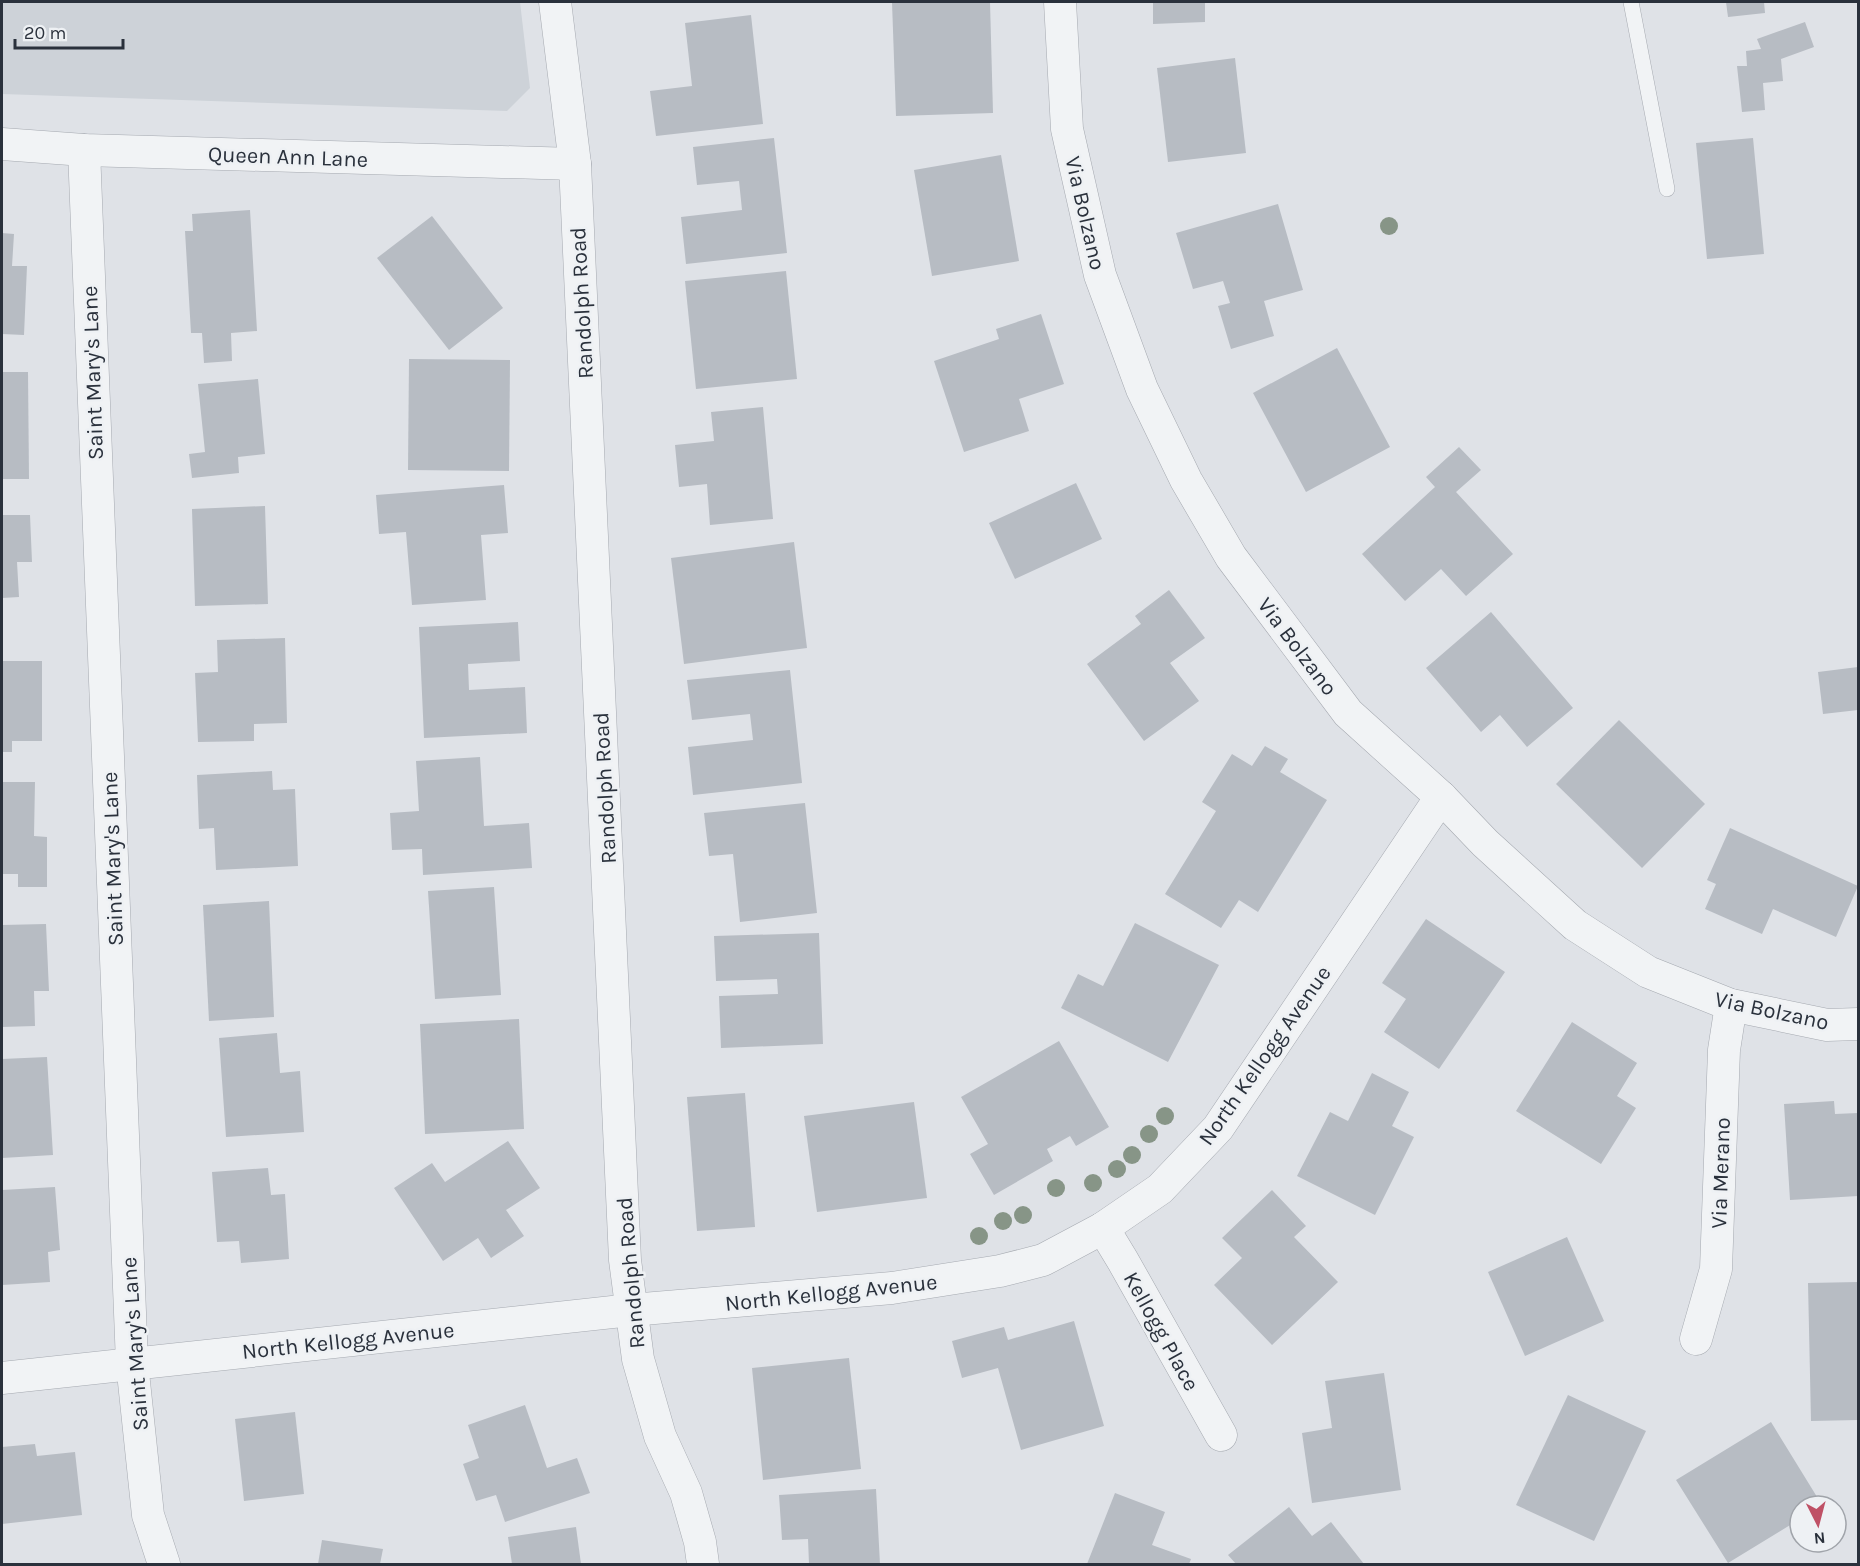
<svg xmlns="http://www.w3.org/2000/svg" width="1860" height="1566" viewBox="0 0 1860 1566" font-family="Karla,sans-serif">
  <rect width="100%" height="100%" fill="#dfe2e7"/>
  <!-- built -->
  <polygon fill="#cdd2d8" points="2,2 520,2 530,88 507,111 2,94"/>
  <!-- building -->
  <g fill="#b7bcc3">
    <polygon points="892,2 990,2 993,113 896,116"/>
    <polygon points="1153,2 1205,2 1205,22 1153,24"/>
    <polygon points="1726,2 1764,2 1765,13 1728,17"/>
    <polygon points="751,15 763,124 656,136 650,91 692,86 685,23"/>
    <polygon points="1805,22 1814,47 1781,59 1783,81 1763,83 1765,110 1742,112 1737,66 1747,66 1746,51 1761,49 1757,39"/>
    <polygon points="1235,58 1246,153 1168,162 1157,68"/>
    <polygon points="774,138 787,253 686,264 681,217 742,210 739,181 697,185 693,147"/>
    <polygon points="1753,138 1764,254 1707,259 1696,143"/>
    <polygon points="1001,155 1019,261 932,276 914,170"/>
    <polygon points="1278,204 1303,290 1264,301 1274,336 1231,349 1218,306 1230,303 1223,281 1193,289 1176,233"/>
    <polygon points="250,210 257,331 231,333 232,361 204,363 202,333 191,333 185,231 193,231 192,214"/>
    <polygon points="432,216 503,308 449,350 377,258"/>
    <polygon points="2,233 14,234 12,266 27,266 24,335 2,334"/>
    <polygon points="786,271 797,379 696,389 685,281"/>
    <polygon points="1041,314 1064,384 1019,399 1029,431 964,452 934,361 999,339 996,329"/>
    <polygon points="1337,348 1390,447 1306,492 1253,393"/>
    <polygon points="409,359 510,360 509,471 408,470"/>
    <polygon points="2,372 28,372 29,479 2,479"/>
    <polygon points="258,379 265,454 238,457 239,473 192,478 189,454 205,452 198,384"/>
    <polygon points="763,407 773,519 710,525 707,484 679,487 675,445 714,441 711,412"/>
    <polygon points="1459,447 1481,470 1456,492 1513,554 1466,596 1441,569 1405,601 1362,554 1435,487 1426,477"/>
    <polygon points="1076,483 1102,539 1015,579 989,523"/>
    <polygon points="504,485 508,533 481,535 486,600 412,605 406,532 379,534 376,495"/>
    <polygon points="265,506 268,604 195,606 192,509"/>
    <polygon points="2,515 30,515 32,562 17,562 19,597 2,598"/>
    <polygon points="794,542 807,648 684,664 671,558"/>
    <polygon points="1169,590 1205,638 1170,663 1199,701 1144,741 1087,664 1141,624 1135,616"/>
    <polygon points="1491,612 1573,708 1527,747 1500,715 1481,732 1426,668"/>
    <polygon points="518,622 520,661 468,664 469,690 525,687 527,733 424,738 419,627"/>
    <polygon points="285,638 287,723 254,724 254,741 198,742 195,673 218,672 217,640"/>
    <polygon points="2,661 42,661 42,741 12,741 12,752 2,752"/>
    <polygon points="1858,667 1858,710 1823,714 1818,672"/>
    <polygon points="790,670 802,783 693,795 688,747 753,740 750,714 692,720 687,680"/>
    <polygon points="1619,720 1705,804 1642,868 1556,784"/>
    <polygon points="1265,746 1288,759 1280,772 1327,800 1258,912 1239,900 1221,928 1165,894 1216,811 1202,802 1232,754 1252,766"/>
    <polygon points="480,757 484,826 529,823 532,868 423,875 422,849 392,850 390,813 419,811 416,761"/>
    <polygon points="272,771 273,790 295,789 298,866 216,870 214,828 199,829 197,775"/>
    <polygon points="2,782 35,782 34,836 47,837 47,887 18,887 18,874 2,874"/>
    <polygon points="805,803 817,913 740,922 733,854 709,856 704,813"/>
    <polygon points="1730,828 1858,886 1836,937 1773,909 1762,934 1705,909 1716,884 1707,880"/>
    <polygon points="494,887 501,995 435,999 428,891"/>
    <polygon points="269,901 274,1017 209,1021 203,905"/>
    <polygon points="1426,919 1505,972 1439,1069 1384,1032 1406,999 1382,983"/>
    <polygon points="1135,923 1219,965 1168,1062 1061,1008 1078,974 1103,986"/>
    <polygon points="46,924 49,991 34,991 35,1026 2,1027 2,925"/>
    <polygon points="819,933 823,1044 721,1048 719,996 778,994 777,979 716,981 714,936"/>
    <polygon points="519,1019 524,1129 425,1134 420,1024"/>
    <polygon points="1572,1022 1637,1063 1617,1096 1636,1108 1601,1164 1516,1111"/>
    <polygon points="277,1033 280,1073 300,1071 304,1132 226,1137 219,1038"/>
    <polygon points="1059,1041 1109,1127 1076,1146 1070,1136 1047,1149 1053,1161 994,1195 970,1154 988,1144 961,1097"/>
    <polygon points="47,1057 53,1155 2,1158 2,1059"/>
    <polygon points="1372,1073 1409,1092 1392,1126 1414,1137 1375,1215 1297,1176 1330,1112 1348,1121"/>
    <polygon points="745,1093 755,1227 697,1231 687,1097"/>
    <polygon points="1834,1101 1835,1114 1858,1113 1858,1196 1790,1200 1784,1104"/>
    <polygon points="914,1102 927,1198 817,1212 804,1116"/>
    <polygon points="508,1141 540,1188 506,1210 524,1236 491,1258 478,1238 443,1261 394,1188 432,1163 445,1182"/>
    <polygon points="268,1168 271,1195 285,1194 289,1259 241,1263 239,1241 217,1242 212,1172"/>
    <polygon points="55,1187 60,1250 48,1252 50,1282 2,1285 2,1190"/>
    <polygon points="1272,1190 1306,1226 1294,1237 1338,1282 1272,1345 1214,1285 1242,1258 1222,1238"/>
    <polygon points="1567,1237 1604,1321 1525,1356 1488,1272"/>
    <polygon points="1858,1282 1858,1420 1811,1421 1808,1283"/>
    <polygon points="1074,1321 1104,1426 1021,1450 998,1368 962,1378 952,1341 1004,1327 1008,1340"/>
    <polygon points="849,1358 861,1469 763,1480 752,1368"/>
    <polygon points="1384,1373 1401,1490 1312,1503 1302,1433 1332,1428 1325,1381"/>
    <polygon points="1568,1395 1646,1431 1594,1541 1516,1505"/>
    <polygon points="525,1405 547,1468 577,1458 590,1493 505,1522 496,1495 476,1501 463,1464 479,1458 468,1425"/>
    <polygon points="295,1412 304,1494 244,1501 235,1419"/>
    <polygon points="1771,1422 1822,1505 1800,1506 1800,1519 1728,1563 1676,1480"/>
    <polygon points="35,1444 37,1456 75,1452 82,1515 2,1524 2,1447"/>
    <polygon points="876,1489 880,1564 809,1564 808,1539 782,1540 779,1495"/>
    <polygon points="1115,1493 1165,1512 1152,1545 1191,1559 1189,1564 1087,1564"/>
    <polygon points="1289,1507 1312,1536 1331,1522 1364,1564 1236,1564 1228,1555"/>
    <polygon points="576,1527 581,1564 512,1564 508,1537"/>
    <polygon points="322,1540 383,1549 380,1564 318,1564"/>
  </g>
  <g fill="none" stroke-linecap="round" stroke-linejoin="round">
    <!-- service casing -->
    <g stroke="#a5a9b0" stroke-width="16">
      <polyline id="service" points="1631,2 1667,189"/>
    </g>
    <!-- minor casing -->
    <g stroke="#a5a9b0" stroke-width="33">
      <g id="minor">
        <polyline points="555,2 575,164 625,1260 638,1359 660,1436 686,1493 700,1542 703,1564"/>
        <polyline points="1060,2 1067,129 1100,275 1142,389 1186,480 1231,557 1348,713 1441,797 1485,843 1575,925 1648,972 1731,1005 1827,1025 1858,1024"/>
        <polyline points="2,144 84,150 575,164"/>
        <polyline points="84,150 132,1363 148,1515 164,1564"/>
        <polyline points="1103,1228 1123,1261 1221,1435"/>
        <polyline points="1696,1339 1716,1269 1724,1050 1731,1005"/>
        <polyline points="2,1378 631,1310 892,1288 1000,1271 1043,1260 1103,1228 1160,1189 1218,1128 1441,797"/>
      </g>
    </g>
    <!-- service -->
    <use href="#service" stroke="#f1f3f5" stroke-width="15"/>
    <!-- minor -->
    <use href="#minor" stroke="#f1f3f5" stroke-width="32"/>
  </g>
  <!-- trees -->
  <g fill="#879587">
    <circle cx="1389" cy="226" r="9"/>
    <circle cx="1165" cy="1116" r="9"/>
    <circle cx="1149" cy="1134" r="9"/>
    <circle cx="1132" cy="1155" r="9"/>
    <circle cx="1117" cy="1169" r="9"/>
    <circle cx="1093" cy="1183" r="9"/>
    <circle cx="1056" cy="1188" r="9"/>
    <circle cx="1023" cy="1215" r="9"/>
    <circle cx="1003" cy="1221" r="9"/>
    <circle cx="979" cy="1236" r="9"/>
  </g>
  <g text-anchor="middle" stroke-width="5" stroke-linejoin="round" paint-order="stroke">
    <!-- street labels -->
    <g font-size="22" fill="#2a313c" stroke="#eef1f4">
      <text transform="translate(288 156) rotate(2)" y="8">Queen Ann Lane</text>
      <text transform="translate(1086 213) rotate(77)" y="8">Via Bolzano</text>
      <text transform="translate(581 303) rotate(-93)" y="8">Randolph Road</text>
      <text transform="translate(92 373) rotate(-92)" y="8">Saint Mary's Lane</text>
      <text transform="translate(1298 646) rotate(53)" y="8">Via Bolzano</text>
      <text transform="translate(604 788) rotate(-93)" y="8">Randolph Road</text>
      <text transform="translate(112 859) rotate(-92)" y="8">Saint Mary's Lane</text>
      <text transform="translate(1772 1010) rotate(12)" y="8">Via Bolzano</text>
      <text transform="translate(1264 1055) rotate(-55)" y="8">North Kellogg Avenue</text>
      <text transform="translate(1720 1173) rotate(-88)" y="8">Via Merano</text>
      <text transform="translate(630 1273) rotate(-95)" y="8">Randolph Road</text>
      <text transform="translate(831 1292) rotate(-6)" y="8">North Kellogg Avenue</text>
      <text transform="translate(1162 1331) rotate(61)" y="8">Kellogg Place</text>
      <text transform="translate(348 1340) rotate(-6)" y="8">North Kellogg Avenue</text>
      <text transform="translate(134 1344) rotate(-94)" y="8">Saint Mary's Lane</text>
    </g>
  </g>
  <!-- border -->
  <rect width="1860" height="1566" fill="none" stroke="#2a313c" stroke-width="6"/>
  <!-- north arrow -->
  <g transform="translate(1818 1524) rotate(174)"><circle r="28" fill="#eef1f4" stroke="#a0a4aa" stroke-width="1.5"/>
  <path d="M0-4.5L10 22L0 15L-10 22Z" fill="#bf5166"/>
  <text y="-9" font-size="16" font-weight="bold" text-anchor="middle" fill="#2a313c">N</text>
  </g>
  <!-- scale -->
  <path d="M15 39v9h108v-9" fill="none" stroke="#2a313c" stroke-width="3"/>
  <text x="24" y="39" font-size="18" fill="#2a313c" stroke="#eef1f4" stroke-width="4.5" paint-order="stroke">20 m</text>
</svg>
